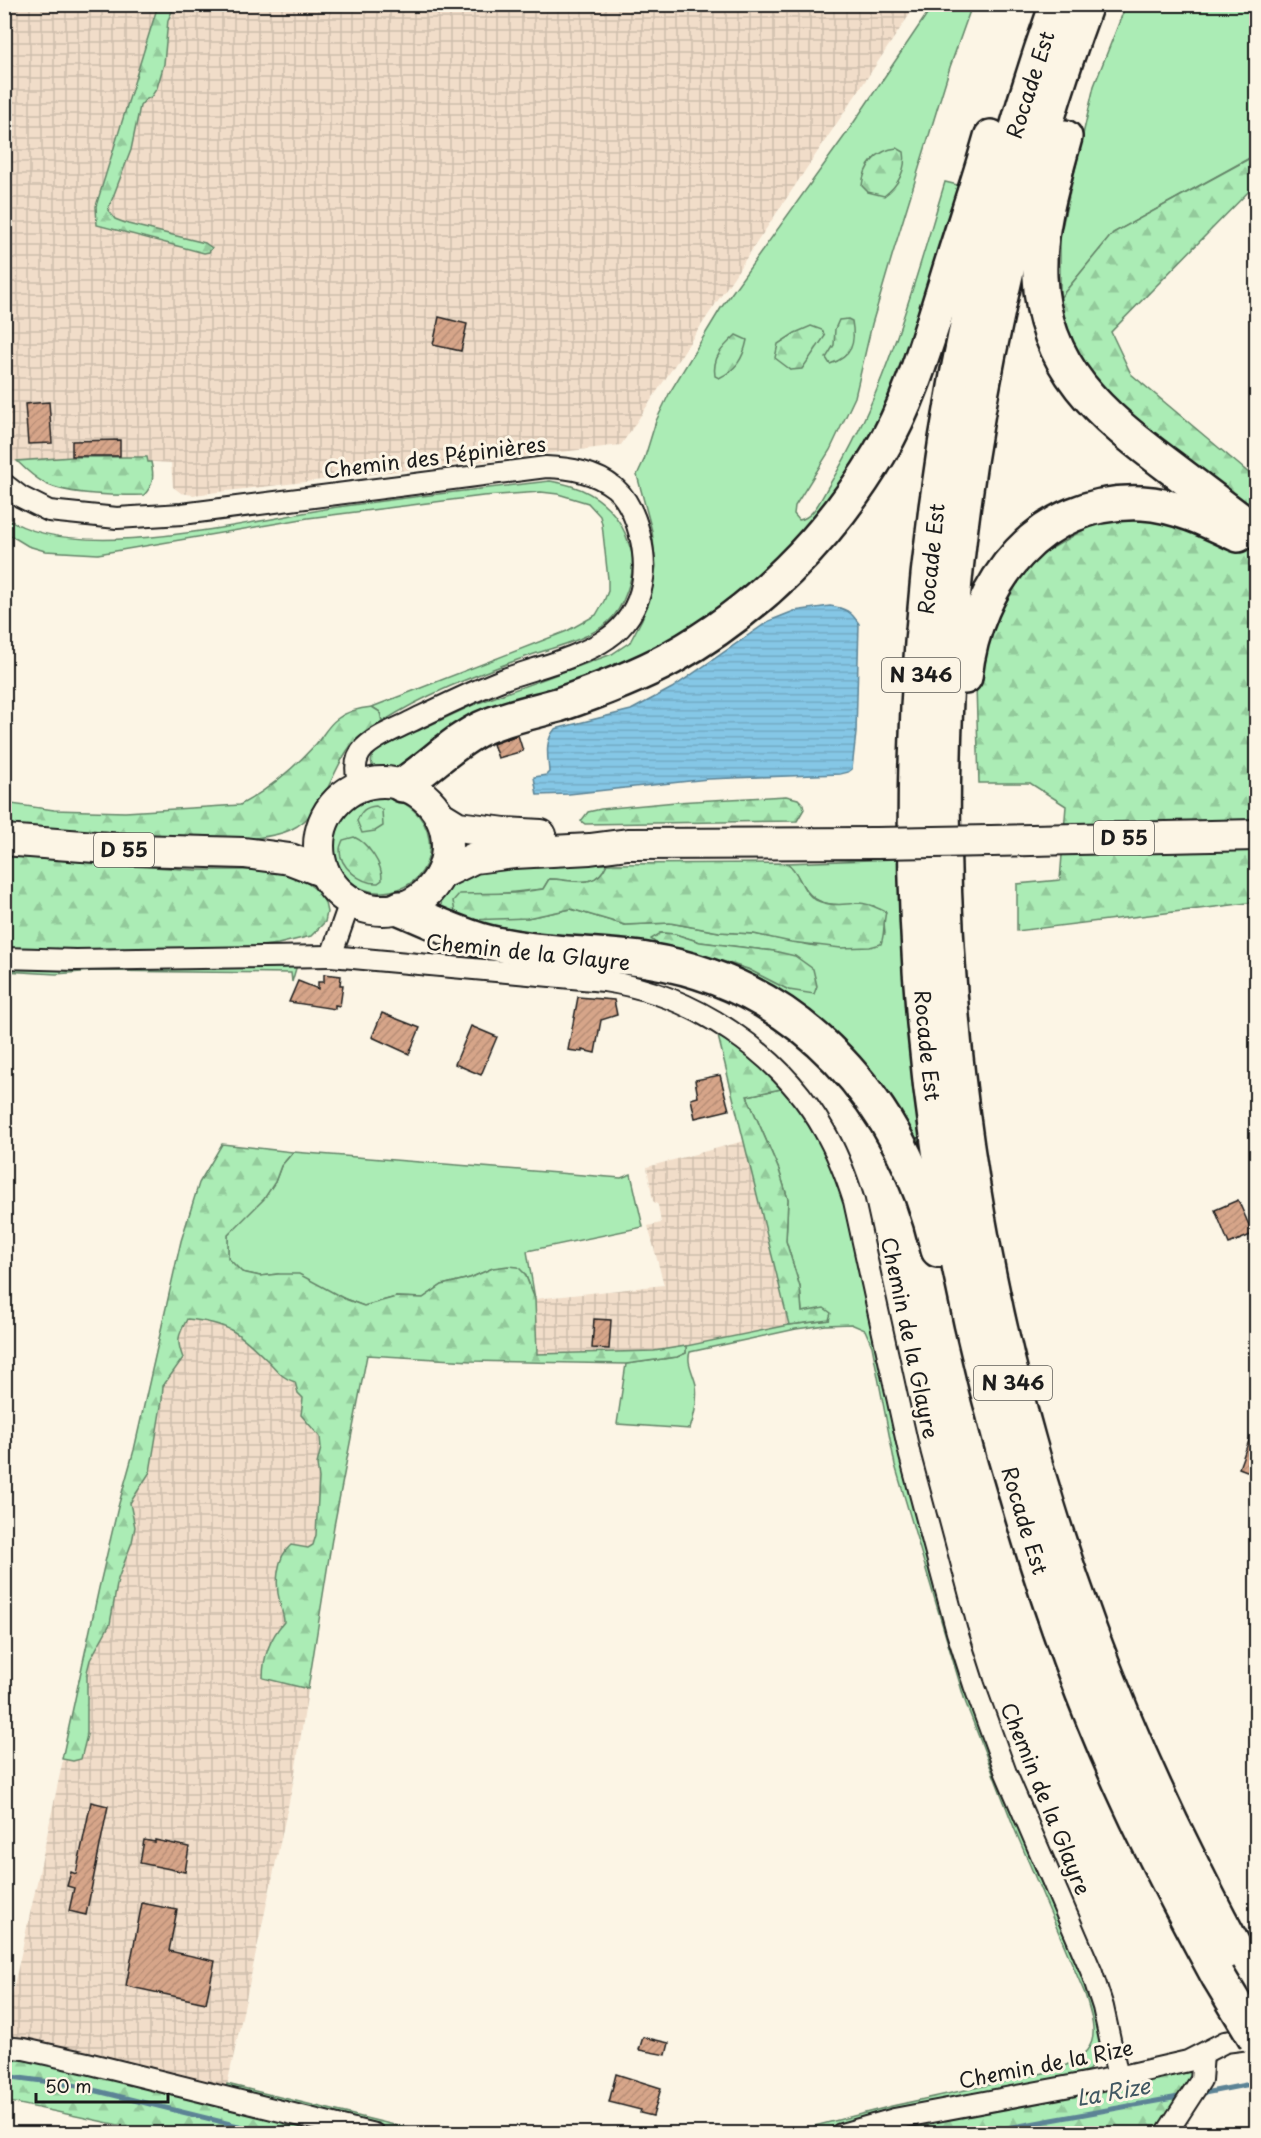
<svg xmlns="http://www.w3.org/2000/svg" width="1261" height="2138" viewBox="0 0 1261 2138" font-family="'Playpen Sans',sans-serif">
  <defs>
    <pattern id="industrial-grid" width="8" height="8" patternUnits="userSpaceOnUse" patternTransform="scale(1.5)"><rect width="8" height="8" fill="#f1ddc9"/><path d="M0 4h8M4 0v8" fill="none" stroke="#cebdac"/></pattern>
    <pattern id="forest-firs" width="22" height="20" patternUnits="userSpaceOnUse" patternTransform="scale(1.5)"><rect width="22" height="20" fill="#abecb5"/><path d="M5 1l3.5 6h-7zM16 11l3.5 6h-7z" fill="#93ca9b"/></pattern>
    <pattern id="water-rules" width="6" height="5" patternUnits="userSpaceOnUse" patternTransform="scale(1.5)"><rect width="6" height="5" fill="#85c7e6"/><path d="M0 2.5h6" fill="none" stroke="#72aac5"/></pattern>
    <pattern id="building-hatch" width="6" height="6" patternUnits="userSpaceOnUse" patternTransform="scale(1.5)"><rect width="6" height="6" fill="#d6a589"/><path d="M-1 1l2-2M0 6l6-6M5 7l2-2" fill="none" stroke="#b78d76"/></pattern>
  </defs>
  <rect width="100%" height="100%" fill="#fcf5e5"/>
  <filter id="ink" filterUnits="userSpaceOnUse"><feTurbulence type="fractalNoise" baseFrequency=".0167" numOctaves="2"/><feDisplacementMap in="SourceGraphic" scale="12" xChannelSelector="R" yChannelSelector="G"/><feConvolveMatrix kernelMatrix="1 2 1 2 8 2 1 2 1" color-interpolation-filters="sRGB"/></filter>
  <g filter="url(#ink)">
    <!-- industrial -->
    <g fill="url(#industrial-grid)">
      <polygon points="5,5 916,5 621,445 193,495 181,493 173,487 171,463 72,457 5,462"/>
      <polygon points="744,1141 789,1325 717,1341 654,1351 537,1354 535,1299 664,1285 648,1226 661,1223 658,1205 653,1201 647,1167"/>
      <polygon points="165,1308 367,1355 334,1526 294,1779 226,2090 5,2039 5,2026 38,1878 99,1588 118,1507 134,1450"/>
    </g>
    <!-- grass -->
    <g fill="#abecb5" stroke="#648468" stroke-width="1.5" fill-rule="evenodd">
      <path d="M933,5H972L950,67L892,256L872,324L855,397L830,450L795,506L794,514L799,520C813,518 821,499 828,487C886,393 913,287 945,182L962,186L930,290L887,410L863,455L792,550L683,636L404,770L375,771C369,763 371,757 377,750L473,705L612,654L630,642L642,619L651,595L656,566L652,531L637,475L644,460L656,421L670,392L721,308L846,134Z"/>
      <polygon points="1126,5 1256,5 1256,184 1254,186 1253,156 1113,233 1060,298 1060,236 1094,86"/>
      <path d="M550,481C584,486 611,501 625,533C627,539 631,548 632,555C635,575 624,608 608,622C585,642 548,648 520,659C473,676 424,695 382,722L380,712L372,707L567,631L596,615L604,601L608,591V579L602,524L600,516L588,503L558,494L541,492L483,496L308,518L98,554L45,551L28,546L5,532L4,516C73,568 257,519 338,507C409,497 479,489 550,481Z"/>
      <path d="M375,797C440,796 449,880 391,891C332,903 307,816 375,797Z"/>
      <path d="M898,859L901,950L920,1148L913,1150L807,1015L506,933L444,914L441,906L442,896L453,883L480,868L607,864C595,891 573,879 549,879L543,889L496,894L527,918L571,909L625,925L670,923L719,932L754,934L815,946L885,934L884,922L874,906C850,901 823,913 806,890C797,880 799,872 787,863ZM661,933L675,934L700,942L774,951L789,990L748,969L688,952Z"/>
      <polygon points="4,965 297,965 292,982 291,973 94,971 56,974 5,971"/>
      <path d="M786,1088L808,1119L834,1164L851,1220L884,1376L1054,1903L1097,2011L1102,2047L1099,2055L1089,2070L1072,2076L867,2118L812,2133H788L892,2106L1053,2071C1099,2052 1099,2039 1085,1994L1015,1830L965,1701L895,1465L872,1346L865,1330L851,1324L826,1325L796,1329L690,1352C686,1362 694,1375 696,1385C698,1401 695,1414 690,1429L617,1424L626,1364L677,1357L686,1353V1346L789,1325L830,1320L802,1312L800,1287L786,1241L788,1199L779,1170L747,1096Z"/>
      <polygon points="293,1152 621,1178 631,1174 643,1227 527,1251 535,1299 525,1274 493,1268 470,1278 442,1285 423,1298 396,1297 364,1306 278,1274 260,1276 241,1272 228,1258 228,1235 275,1182 281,1166"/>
      <polygon points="227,2084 427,2133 402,2133 226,2090"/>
    </g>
    <!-- forest -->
    <g fill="url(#forest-firs)" stroke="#648468" stroke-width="1.5">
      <polygon points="158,5 175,5 168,20 164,64 157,88 151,97 145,100 140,106 131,150 108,210 115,219 128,224 205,243 212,248 209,252 204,253 97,225 96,206"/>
      <path d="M897,148L904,152C907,169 898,186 884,196L868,192L862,186C864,165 877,150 897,148Z"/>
      <polygon points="1254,156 1254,186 1111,332 1131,374 1256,479 1256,902 1017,931 1017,884 1060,880 1066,806 1030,783 979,783 976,686 996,601 1037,557 1095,523 1161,519 1204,534 1128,414 1089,371 1066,333 1060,298 1113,233"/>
      <path d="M848,319L852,321C856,343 852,357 830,364L826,358L834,345L835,329L839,320Z"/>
      <polygon points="811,326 822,330 825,336 802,369 791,370 775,358 778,344 795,333"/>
      <path d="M736,335L747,340C743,359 736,370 719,378L715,376C712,357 723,347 736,335Z"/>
      <path d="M72,457H147L148,462H151C154,475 154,485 144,495C119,496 69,495 46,484C35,478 26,470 17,461Z"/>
      <path d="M372,707L380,712L382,722C368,730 356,737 347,751C329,778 323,815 290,830C277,836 263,837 249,839L64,833L5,827V803L54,810L125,812L240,805C268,790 294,768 316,744C323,736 328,725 337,719C346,712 360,708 372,707Z"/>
      <polygon points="786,796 798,799 803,804 804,809 797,821 585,824 581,821 588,812 601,809 676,802"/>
      <path d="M376,806L382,810L383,826L375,831L362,833L357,821C361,811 365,807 376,806Z"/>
      <path d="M354,837C368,843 383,865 382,880L378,883C361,884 339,867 340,849C340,846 342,843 343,840Z"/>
      <polygon points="4,856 195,870 262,870 294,873 319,892 325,903 327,912 325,922 311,936 278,944 223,950 5,950"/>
      <path d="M787,863C801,873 800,891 816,900C831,907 843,904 859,903C869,903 877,908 886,912C883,923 885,933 881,944L870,947L841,948L791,942L754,934L719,932L670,923L625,925L571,909L527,918L470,920L455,912L453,901L459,894L514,893L543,889L549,879C573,879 595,891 607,864Z"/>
      <polygon points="661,933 675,934 700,942 774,951 795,956 813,969 817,986 814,994 789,990 748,969 699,954 665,950 651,939"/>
      <polygon points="718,1036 750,1056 786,1088 747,1096 779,1170 788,1199 786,1241 800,1287 802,1312 824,1308 831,1313 829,1320 789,1325"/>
      <path d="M222,1144L293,1152L281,1166L275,1182L264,1199L228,1235V1258L242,1272L260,1276L278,1274H299L345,1299L364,1306L396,1297L423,1298L442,1285L470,1278L493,1268L508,1266L518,1267L525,1274L535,1299L537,1354L654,1351L686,1346V1353L677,1357L626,1364L471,1361L367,1355L334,1526L308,1689L263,1678C263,1657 270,1638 284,1622C284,1615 281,1610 280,1603C275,1585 276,1557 291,1545L308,1548L313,1545L316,1535L319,1478L317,1464L321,1448L320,1437L301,1415L303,1398L298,1393L295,1382C283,1379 277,1370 269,1362C239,1333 230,1323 187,1319C178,1336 176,1340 183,1358L163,1386L162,1400L150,1472L130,1503L135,1527L132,1542L118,1579L110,1624L90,1660L87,1672V1735L81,1759L73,1761L62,1759L99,1588L118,1507L134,1450L181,1241L199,1183Z"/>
      <polygon points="4,2056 106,2074 341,2133 156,2133 5,2101"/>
      <polygon points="1195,2070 1174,2114 1157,2133 869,2134 895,2126 1057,2099"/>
    </g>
    <!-- water -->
    <path fill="url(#water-rules)" stroke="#5b8395" stroke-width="1.5" d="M830,606C845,608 851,611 859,624L856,733L852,769L848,772L840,774L708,779L569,794L537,795L534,777L546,775L549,772C548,756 544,742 555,729L631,710L672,688L769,621L794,611Z"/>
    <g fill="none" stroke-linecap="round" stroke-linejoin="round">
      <!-- stream -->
      <g stroke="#5b8395" stroke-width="5">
        <polyline points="4,2076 73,2085 271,2134"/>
        <polyline points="1199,2094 1256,2083"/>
        <polyline points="975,2134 1184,2096"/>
      </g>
    </g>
    <!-- building -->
    <g fill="url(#building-hatch)" stroke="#1c1c1c" stroke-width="1.5">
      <polygon points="439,317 467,324 461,351 433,345"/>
      <polygon points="49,402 52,443 28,444 25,404"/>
      <polygon points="120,440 120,456 72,456 72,441"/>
      <polygon points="518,735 523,751 498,758 493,744"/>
      <polygon points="324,974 341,976 340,985 343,985 340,1006 335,1005 335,1009 289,1002 298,981 318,989 318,982 324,982"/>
      <polygon points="578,997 614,1000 617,1015 601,1020 595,1053 582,1050 582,1052 568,1050"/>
      <polygon points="382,1013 420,1028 409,1054 372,1037"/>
      <polygon points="471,1026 497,1037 481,1075 455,1064"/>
      <polygon points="720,1075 729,1110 695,1118 691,1099 698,1097 695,1080"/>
      <polygon points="1238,1200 1253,1234 1229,1244 1215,1210"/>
      <polygon points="594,1319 611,1320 609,1349 592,1348"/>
      <polygon points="1255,1424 1257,1425 1257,1475 1239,1468"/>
      <polygon points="91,1802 108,1806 86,1915 69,1911 74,1888 67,1886 71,1872 76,1874"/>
      <polygon points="144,1840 155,1842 155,1840 189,1847 185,1872 140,1863"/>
      <polygon points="142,1903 177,1910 169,1951 215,1961 206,2003 126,1986"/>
      <polygon points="643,2037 669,2043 666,2055 639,2050"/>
      <polygon points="616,2074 661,2088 653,2116 640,2113 641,2110 609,2102"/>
    </g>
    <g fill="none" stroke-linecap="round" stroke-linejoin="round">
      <!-- street casing -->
      <g stroke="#1c1c1c" stroke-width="24">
        <g id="street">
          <path d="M4,484L21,497L49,511L117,518L182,514L546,467C571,468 595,472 615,488C638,508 648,556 642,585C638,606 626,626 608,638C581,657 539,667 507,678C475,690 443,706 412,721C396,729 376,736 364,748C353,760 355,773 360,786"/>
          <path d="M350,902L331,956L604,981C693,994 780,1052 824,1130C837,1152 846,1176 854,1201L910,1456L957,1632L974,1685L1006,1773L1092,1973L1103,2007L1118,2077"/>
          <polyline points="4,958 76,960 331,956"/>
          <polyline points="4,2047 24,2049 87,2063 374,2134"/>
          <polyline points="841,2134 894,2119 1118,2077 1188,2061 1225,2042 1256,2038"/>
          <polyline points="1166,2134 1201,2080 1203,2054"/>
        </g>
      </g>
      <!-- primary casing -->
      <g stroke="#1c1c1c" stroke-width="34">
        <g id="primary">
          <circle cx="383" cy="846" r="64"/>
          <polyline points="440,816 458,827 505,833 541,835"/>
          <polyline points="4,840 135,850 244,853 290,859 324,872"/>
          <polyline points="991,841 1256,835"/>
          <polyline points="441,874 474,858 514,853 590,849 628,844 877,843"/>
        </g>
      </g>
      <!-- highway casing -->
      <g stroke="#1c1c1c" stroke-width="38">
        <g id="highway">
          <path id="s1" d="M1057,4C942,329 894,679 924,1023C939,1190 973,1355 1022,1515C1051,1612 1086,1710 1129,1802C1156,1861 1187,1919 1218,1976"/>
          <path d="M1086,4C1050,101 1022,201 1000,301C901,746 932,1203 1090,1631C1120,1712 1154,1790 1193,1867C1213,1907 1233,1947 1256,1985"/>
          <path d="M1065,137C1053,182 1038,230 1040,277C1044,368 1101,415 1169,466C1198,488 1227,510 1256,532"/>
          <path d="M965,677C975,583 1040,498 1142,503C1176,505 1207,520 1238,535"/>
          <path d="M402,785C430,767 453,742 482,728C506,717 533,712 558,705C596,692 636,677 671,658C756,611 829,538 879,454C910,403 927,342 945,285C960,235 977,187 991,137"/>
          <path d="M400,908C426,919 453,932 480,940C534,955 592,952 647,960C802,985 903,1102 938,1250"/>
        </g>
      </g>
      <!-- street -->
      <use href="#street" stroke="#fcf5e5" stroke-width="20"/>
      <!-- primary -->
      <use href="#primary" stroke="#fcf5e5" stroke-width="30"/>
      <!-- highway -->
      <use href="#highway" stroke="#fcf5e5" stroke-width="33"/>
      <!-- primary-bridge casing -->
      <g stroke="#1c1c1c" stroke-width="34" stroke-linecap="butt">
        <polyline id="primary-bridge" points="877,843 991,841"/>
      </g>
      <!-- highway-bridge casing -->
      <g stroke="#1c1c1c" stroke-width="38" stroke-linecap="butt">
        <polyline id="highway-bridge" points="1218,1976 1256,2039"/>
      </g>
      <!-- primary-bridge -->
      <use href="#primary-bridge" stroke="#fcf5e5" stroke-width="30"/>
      <!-- highway-bridge -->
      <use href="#highway-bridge" stroke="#fcf5e5" stroke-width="33"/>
    </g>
  </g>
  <g text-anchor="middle" stroke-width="6" stroke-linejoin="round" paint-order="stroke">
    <!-- shield labels -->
    <g fill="#fcf5e5" stroke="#5f5d58" stroke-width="1.5">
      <rect x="882" y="658" width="78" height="34" rx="4.5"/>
      <rect x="1094" y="821" width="60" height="34" rx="4.5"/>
      <rect x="94" y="833" width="60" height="34" rx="4.5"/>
      <rect x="974" y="1366" width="78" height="34" rx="4.5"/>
    </g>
    <g font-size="20" font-weight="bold" fill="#1c1c1c">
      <text x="921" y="682">N 346</text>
      <text x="1124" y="845">D 55</text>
      <text x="124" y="857">D 55</text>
      <text x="1013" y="1390">N 346</text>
    </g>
    <!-- street labels -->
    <g font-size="21" fill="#1c1c1c" stroke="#fcf5e5">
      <text transform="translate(1031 85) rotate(-72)" y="7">Rocade Est</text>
      <text transform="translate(435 458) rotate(-7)" y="7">Chemin des Pépinières</text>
      <text transform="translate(932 559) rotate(-84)" y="7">Rocade Est</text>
      <text transform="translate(528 953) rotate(6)" y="7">Chemin de la Glayre</text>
      <text dy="7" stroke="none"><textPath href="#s1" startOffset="1058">Rocade Est</textPath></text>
      <text transform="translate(909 1338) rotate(78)" y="7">Chemin de la Glayre</text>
      <text dy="7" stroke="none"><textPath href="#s1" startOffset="1544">Rocade Est</textPath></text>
      <text transform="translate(1045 1799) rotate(68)" y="7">Chemin de la Glayre</text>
      <text transform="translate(1046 2065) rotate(-11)" y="7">Chemin de la Rize</text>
    </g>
    <!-- water labels -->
    <g font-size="22" font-style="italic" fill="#415863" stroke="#fcf5e5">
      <text transform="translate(1113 2092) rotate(-10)" y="8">La Rize</text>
    </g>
  </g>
  <!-- margin -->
  <rect width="1261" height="2138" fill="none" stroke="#fcf5e5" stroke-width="24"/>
  <rect x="12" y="12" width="1237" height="2114" fill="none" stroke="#1c1c1c" stroke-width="2" filter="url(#ink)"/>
  <!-- scale -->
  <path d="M36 2093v9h132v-9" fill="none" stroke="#1c1c1c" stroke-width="3"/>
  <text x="45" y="2093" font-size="18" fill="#1c1c1c" stroke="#fcf5e5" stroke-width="4.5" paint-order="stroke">50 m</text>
</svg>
